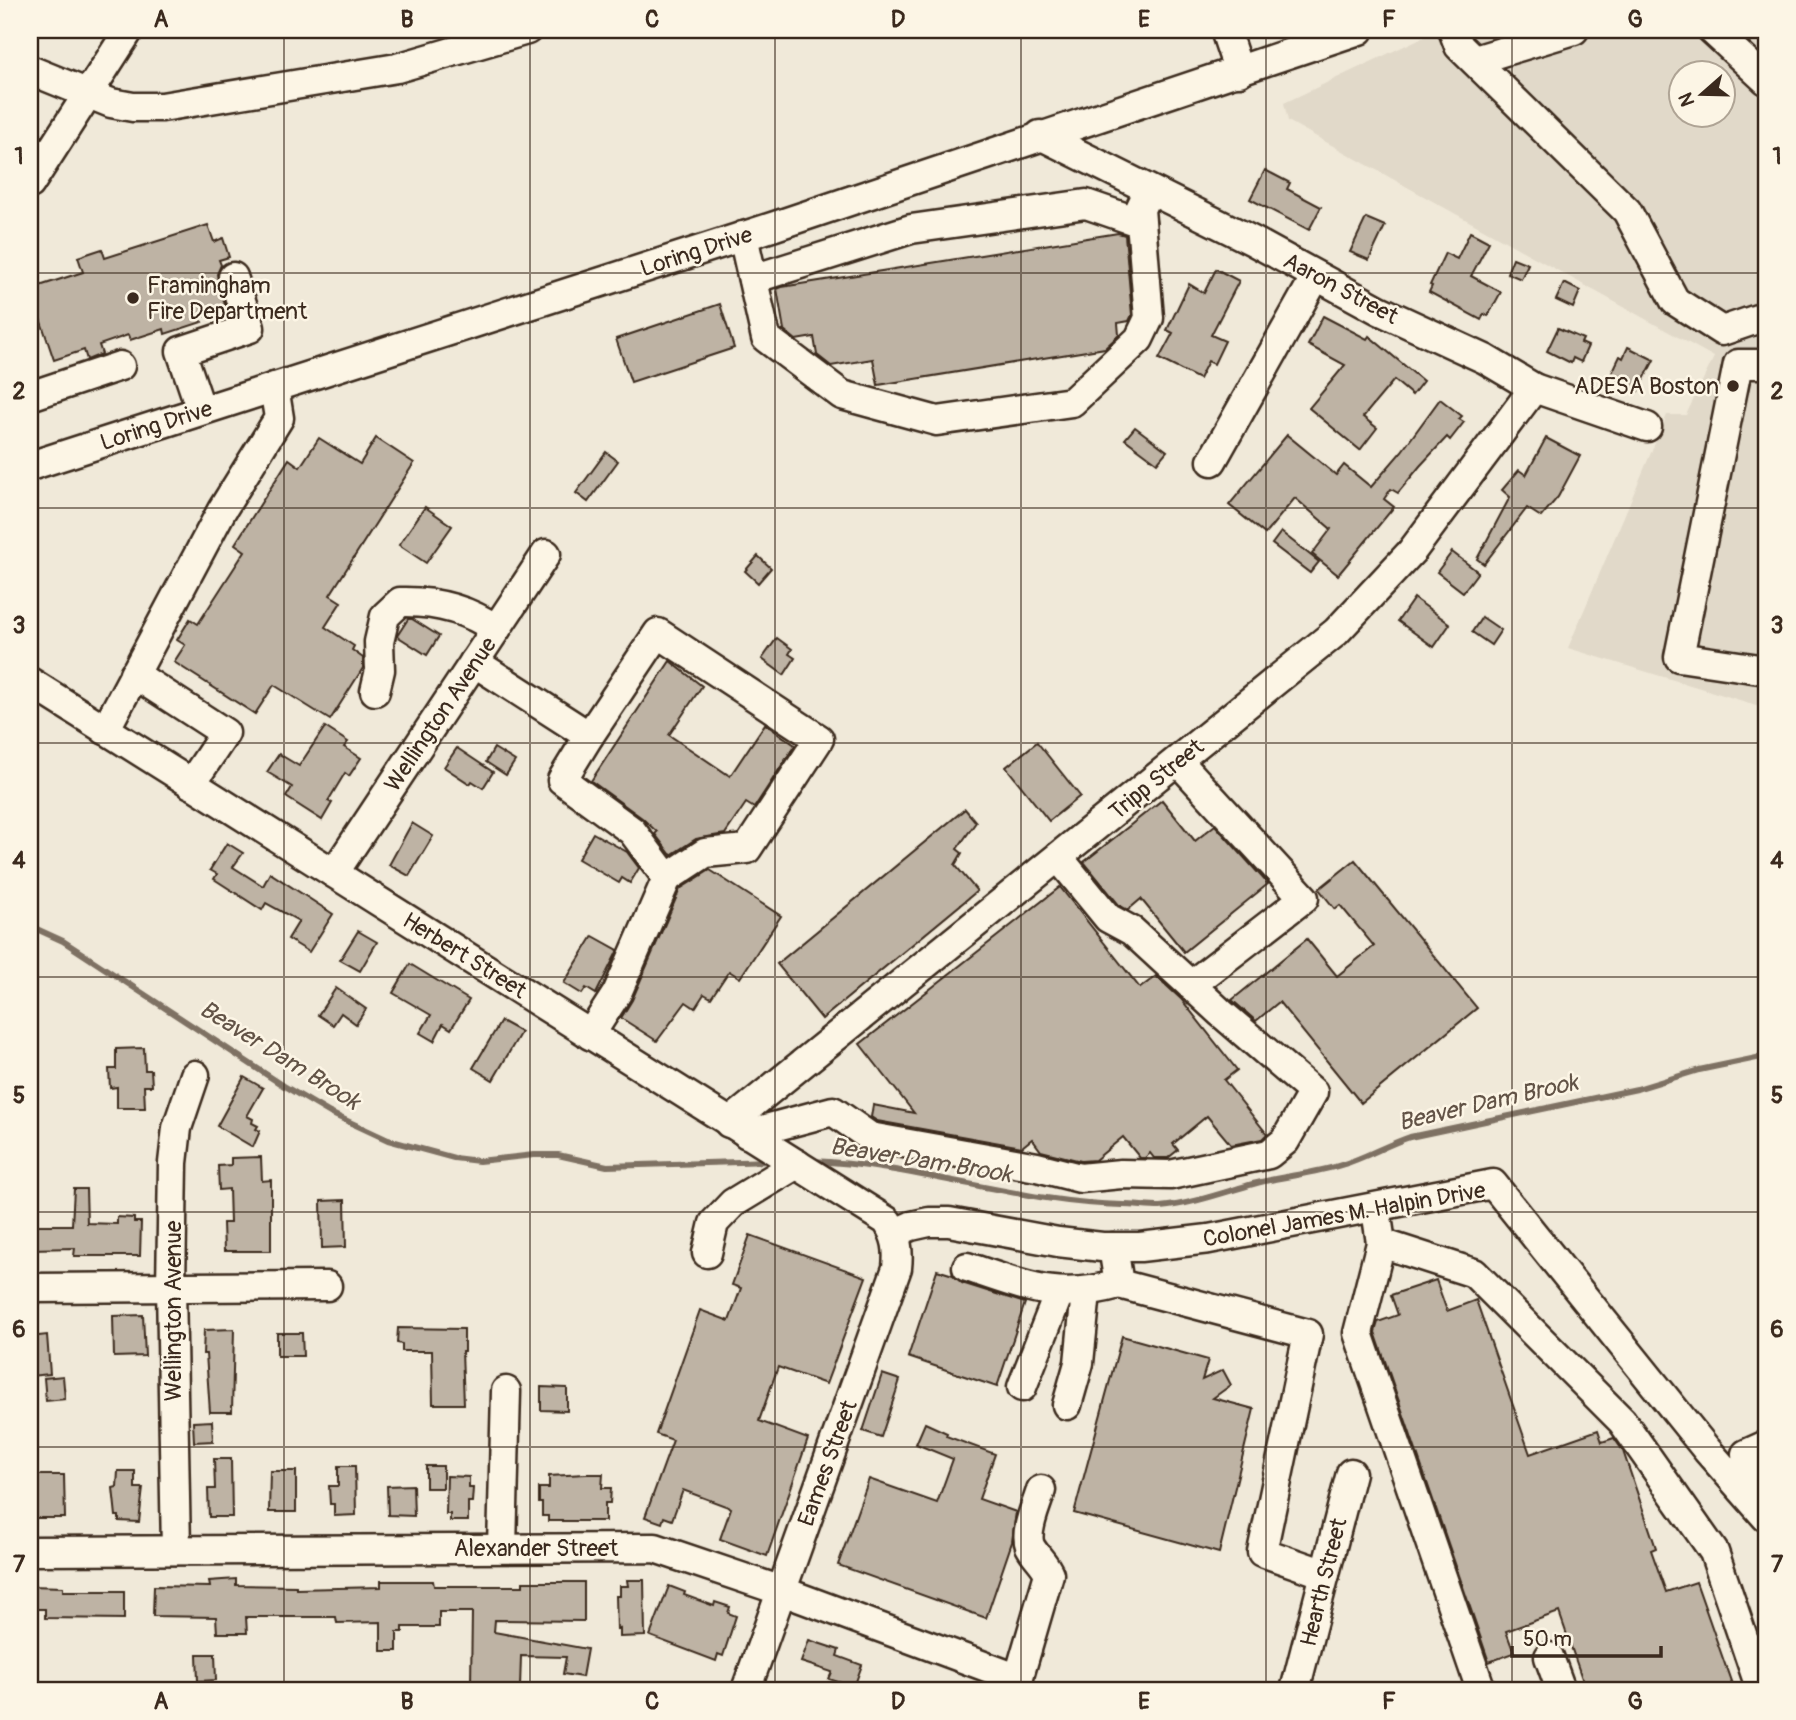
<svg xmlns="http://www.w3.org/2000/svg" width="1796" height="1720" viewBox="0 0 1796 1720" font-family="Pangolin,sans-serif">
  <rect width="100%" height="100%" fill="#f0e9d9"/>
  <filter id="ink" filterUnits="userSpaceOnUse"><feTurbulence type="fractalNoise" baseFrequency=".0143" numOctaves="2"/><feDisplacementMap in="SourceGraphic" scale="14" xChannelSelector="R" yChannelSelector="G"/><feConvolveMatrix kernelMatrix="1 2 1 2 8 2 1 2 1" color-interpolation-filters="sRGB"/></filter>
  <g filter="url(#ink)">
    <!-- built -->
    <path fill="#e1d9c9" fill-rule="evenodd" d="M1438,30H1766V708L1568,648L1667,415H1686L1714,357L1288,121L1284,103ZM1680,74H1722V116H1680Z"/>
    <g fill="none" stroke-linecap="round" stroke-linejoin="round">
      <!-- stream -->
      <g stroke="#7e7163" stroke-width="6">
        <polyline points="30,926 63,941 284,1086 330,1113 388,1140 454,1158 479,1161 534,1155 558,1155 607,1166 773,1161"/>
        <path d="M812,1161C917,1165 1018,1203 1123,1205C1135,1205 1148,1207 1160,1207C1192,1204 1222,1193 1253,1184C1282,1176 1312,1174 1341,1165C1365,1158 1386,1145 1410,1137L1637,1089L1699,1070L1766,1056"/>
      </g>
    </g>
    <!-- building -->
    <g fill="#beb3a4" stroke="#3b2a1e" stroke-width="2">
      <polygon points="1265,170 1290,183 1287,189 1321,207 1309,230 1250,199"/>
      <polygon points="1366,218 1385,226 1369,260 1350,252"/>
      <polygon points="208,225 214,242 223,238 229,257 219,260 221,265 217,274 226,309 200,317 202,322 165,334 164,329 130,340 128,335 99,345 102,354 87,360 84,350 54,360 30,289 83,272 78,257 102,249 105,258"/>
      <polygon points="1470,232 1489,242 1471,276 1501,292 1488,316 1484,314 1481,320 1429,292 1432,286 1430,285 1445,253 1457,259"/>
      <polygon points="1118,233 1125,235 1132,315 1129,321 1118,323 1119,335 1105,348 878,385 873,359 831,366 817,355 814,337 796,340 784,330 777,289 782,287"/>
      <polygon points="1513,258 1528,264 1521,279 1507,273"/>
      <polygon points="1216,269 1239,281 1211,335 1225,341 1214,364 1208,361 1199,379 1159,359 1173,333 1167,330 1189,284 1204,293"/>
      <polygon points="1564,283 1580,291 1573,308 1556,300"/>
      <polygon points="720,304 734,348 631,382 616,339"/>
      <polygon points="1323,316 1367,339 1369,336 1423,381 1412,395 1394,380 1363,417 1377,428 1360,450 1309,408 1345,365 1308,345"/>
      <polygon points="1558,328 1583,339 1581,343 1588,346 1581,362 1573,358 1571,363 1547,351"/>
      <polygon points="1628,347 1654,360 1638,391 1610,377 1620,356 1623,358"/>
      <polygon points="1440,399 1462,416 1459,419 1464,422 1450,440 1447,437 1420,466 1398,493 1391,489 1384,499 1394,507 1338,575 1312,554 1331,529 1295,498 1265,534 1229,505 1287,435 1336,475 1344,465 1371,487 1402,451"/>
      <polygon points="1135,427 1167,451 1157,463 1125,439"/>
      <polygon points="319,438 360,464 376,438 414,463 330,595 341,602 325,627 354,646 352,650 363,658 363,668 330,720 274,685 255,714 174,662 185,645 177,640 190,619 198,624 245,551 235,544 289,459 300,467"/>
      <polygon points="1546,438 1580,456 1558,497 1541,517 1527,508 1484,564 1477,559 1510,497 1502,490 1519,470 1526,475"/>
      <polygon points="606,452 618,461 588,502 576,493"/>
      <polygon points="425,507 452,526 426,563 399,545"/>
      <polygon points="1281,532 1319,562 1310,573 1272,544"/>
      <polygon points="1452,552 1478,572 1463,592 1437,572"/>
      <polygon points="758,556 771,568 758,583 745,571"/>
      <polygon points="1414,598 1450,624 1434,647 1398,621"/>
      <polygon points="1482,617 1501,630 1491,645 1472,632"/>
      <polygon points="408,619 412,619 439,636 427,655 397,636"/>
      <polygon points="777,638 792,649 789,654 795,658 784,675 762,659"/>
      <polygon points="670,661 702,686 669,735 730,776 765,724 795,745 754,808 746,803 725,834 696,839 671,855 655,834 657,832 642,818 591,781"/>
      <polygon points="325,727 348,742 344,747 361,758 349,776 345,773 328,801 332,803 322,820 286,797 292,787 267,772 279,754 299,766"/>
      <polygon points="1037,742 1080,796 1049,821 1006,767"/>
      <polygon points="457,748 493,772 483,788 472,781 470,784 444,767"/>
      <polygon points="494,748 515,761 506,775 486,762"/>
      <polygon points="1162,800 1195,841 1215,825 1268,884 1184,952 1141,899 1128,910 1119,905 1084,862"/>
      <polygon points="965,809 976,822 957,849 962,853 955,865 977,891 822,1019 777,964"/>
      <polygon points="412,823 433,836 409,876 389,865"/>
      <polygon points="593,833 627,852 639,868 630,883 622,878 619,883 578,859"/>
      <polygon points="227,843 243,853 233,867 263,886 270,873 333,914 309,952 288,939 299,921 266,903 262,910 214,879 217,874 210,870"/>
      <polygon points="1355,860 1477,1008 1361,1103 1279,1002 1256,1021 1232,1000 1307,939 1337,976 1374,946 1340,905 1335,909 1319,889"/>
      <polygon points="710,870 781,916 740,978 729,971 711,998 704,994 695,1008 686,1002 657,1041 621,1018 632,1000 680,889"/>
      <polygon points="1060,887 1140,988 1156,976 1181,999 1237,1070 1224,1080 1267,1134 1262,1139 1231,1145 1207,1116 1173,1144 1178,1150 1168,1158 1154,1158 1150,1153 1145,1158 1140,1158 1123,1137 1095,1160 1081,1161 1041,1151 1032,1139 1022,1147 877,1121 871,1117 873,1105 914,1113 860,1044"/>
      <polygon points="358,931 377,942 360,971 340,960"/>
      <polygon points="593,936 618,950 596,994 586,988 582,994 564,983"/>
      <polygon points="410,964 469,1000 451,1029 443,1024 434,1041 420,1033 431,1015 393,993"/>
      <polygon points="336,988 366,1009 356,1024 341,1013 333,1025 318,1015"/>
      <polygon points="501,1021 521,1032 493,1080 473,1068"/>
      <polygon points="144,1048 145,1070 151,1070 152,1086 144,1086 145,1108 117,1108 117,1087 110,1088 109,1069 116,1069 116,1049"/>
      <polygon points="244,1077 263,1088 247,1116 253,1119 252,1123 258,1126 256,1129 260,1131 253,1147 217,1126"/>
      <polygon points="261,1157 262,1181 271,1180 271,1251 224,1251 223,1223 230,1223 229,1189 219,1190 218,1166 231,1165 231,1158"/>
      <polygon points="74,1189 86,1189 87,1223 117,1224 117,1217 134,1218 134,1222 141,1222 140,1256 74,1256 75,1248 30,1249 30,1225 72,1225"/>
      <polygon points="345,1200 346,1247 322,1248 321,1201"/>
      <polygon points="750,1235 866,1277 826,1384 778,1367 759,1421 808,1439 767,1556 720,1539 731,1508 683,1490 672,1520 664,1517 662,1523 645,1517 673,1440 656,1434 700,1310 729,1321 741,1288 732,1285"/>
      <polygon points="937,1270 953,1275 962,1283 1025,1303 997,1387 908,1357"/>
      <polygon points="1436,1280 1447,1311 1476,1300 1530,1454 1598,1430 1602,1442 1614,1438 1623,1451 1656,1548 1651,1550 1666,1592 1696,1582 1734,1690 1586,1690 1559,1612 1506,1631 1514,1653 1489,1662 1375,1332 1378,1322 1398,1315 1391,1295"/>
      <polygon points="143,1315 145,1356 114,1357 113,1316"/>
      <polygon points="398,1328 464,1329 464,1351 462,1351 464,1404 433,1404 432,1351 402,1351 402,1344 397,1343"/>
      <polygon points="234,1329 232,1412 210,1412 206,1354 203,1354 204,1330"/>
      <polygon points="277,1333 302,1333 303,1356 277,1356"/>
      <polygon points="47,1335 50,1374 30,1376 30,1337"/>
      <polygon points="1122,1336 1208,1360 1202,1380 1223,1370 1231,1385 1213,1398 1254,1409 1219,1553 1074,1513"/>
      <polygon points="882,1374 900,1380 881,1437 863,1431"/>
      <polygon points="63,1376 65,1399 46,1401 44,1378"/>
      <polygon points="541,1387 567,1388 567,1411 541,1410"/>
      <polygon points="212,1421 213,1441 194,1442 193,1422"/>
      <polygon points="925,1423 947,1433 946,1436 995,1454 979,1499 1016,1512 1012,1542 986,1618 838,1565 869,1479 937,1503 953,1459 916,1444"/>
      <polygon points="214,1459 231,1459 232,1517 209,1517 208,1489 215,1489"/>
      <polygon points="338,1466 355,1466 356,1515 334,1516 334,1504 330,1504 329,1486 338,1486"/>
      <rect x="426" y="1466" width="17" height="22"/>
      <polygon points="118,1471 135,1471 135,1488 143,1488 139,1522 119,1521 119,1516 116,1516 113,1488 117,1487"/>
      <polygon points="270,1471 296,1471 296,1512 269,1512"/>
      <polygon points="586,1474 603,1474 602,1488 611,1488 610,1503 605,1503 605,1521 548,1521 548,1516 542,1516 542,1503 539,1503 539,1488 549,1488 549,1476"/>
      <polygon points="34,1475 64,1475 65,1518 30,1518 30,1490 34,1489"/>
      <polygon points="447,1476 469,1477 469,1488 473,1488 472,1502 468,1502 468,1521 450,1521 450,1514 446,1514"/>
      <polygon points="413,1485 414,1516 388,1515 387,1486"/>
      <polygon points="236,1579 236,1585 296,1586 296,1589 381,1587 381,1581 433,1581 434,1586 523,1586 523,1582 584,1582 584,1621 495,1620 494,1632 587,1649 582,1677 563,1674 566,1657 521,1656 520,1687 471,1684 472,1612 439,1612 439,1627 403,1627 403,1632 397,1632 397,1651 381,1651 381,1622 337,1623 336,1617 246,1617 247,1633 217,1633 216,1617 153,1616 154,1586 210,1587 209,1581"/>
      <polygon points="627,1580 644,1580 645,1636 620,1637 620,1629 617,1630 616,1596 620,1596 620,1586 628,1586"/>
      <polygon points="30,1586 63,1587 63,1591 124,1591 124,1619 45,1618 45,1609 30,1609"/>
      <polygon points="669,1586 685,1592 684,1595 714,1606 715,1602 730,1607 728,1613 736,1616 723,1656 718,1654 716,1661 650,1636"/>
      <polygon points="809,1640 839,1650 837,1656 862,1665 854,1687 829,1679 832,1672 801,1662"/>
      <polygon points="197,1654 215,1654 216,1680 198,1681"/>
    </g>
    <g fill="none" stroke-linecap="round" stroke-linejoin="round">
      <!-- minor casing -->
      <g stroke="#3b2a1e" stroke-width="33">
        <g id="minor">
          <polyline points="1225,30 1239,72"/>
          <polyline points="1453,30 1459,46 1627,211 1675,301 1722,331 1766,316"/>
          <polyline points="1712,30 1766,80"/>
          <polyline points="1475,60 1574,30"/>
          <polyline points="30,70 111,103 133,107 162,107 397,68 527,30"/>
          <polyline points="1040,135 1253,241 1379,310 1485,359 1534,388 1647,427"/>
          <polyline points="30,184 129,30"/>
          <polyline points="743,236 766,338 842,395 937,421 1072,402 1139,339 1149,318 1140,209 1149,190"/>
          <polyline points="753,279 911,229 1086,204 1141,223"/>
          <polyline points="1766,364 1738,364 1679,657 1766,670"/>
          <polyline points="30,396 120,366"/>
          <polyline points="201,410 181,351 250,328 233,277"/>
          <polyline points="1212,461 1316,276"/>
          <polyline points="30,466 775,226 1359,30"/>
          <polyline points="474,662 589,736 658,633 819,739 747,849 705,853 667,878"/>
          <polyline points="134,674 225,733 191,784"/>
          <path d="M30,682L887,1221C897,1237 899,1249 897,1268L746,1690"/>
          <path d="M375,691L380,670L379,642L385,616L400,602C435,601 467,609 496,629"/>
          <polyline points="105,730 222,510 279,418 274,387"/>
          <polyline points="589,736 562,780 632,831 667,878 617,993 590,1035"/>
          <polyline points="1178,761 1304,898 1191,985"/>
          <polyline points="334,873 546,554"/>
          <polyline points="729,1123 1336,632 1412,551 1534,388"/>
          <polyline points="747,1134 833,1111 870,1137 1037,1167 1080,1178 1121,1174 1170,1175 1269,1154 1285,1141 1313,1092 1221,1013 1132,931 1108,918 1059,858"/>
          <polyline points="1378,1223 1381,1243 1358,1333 1481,1690"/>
          <polyline points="895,1233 911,1226 929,1222 949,1222 1058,1242 1102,1247 1140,1247 1209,1239 1493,1184 1707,1450 1766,1517"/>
          <polyline points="1381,1243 1474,1273 1622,1421 1714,1552 1761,1690"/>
          <polyline points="1113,1247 1119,1284 1308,1334 1262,1552 1325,1574"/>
          <polyline points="707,1253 714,1223 733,1203 797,1164"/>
          <path d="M967,1267C1026,1286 1056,1302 1119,1284"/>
          <polyline points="30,1288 327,1286"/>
          <polyline points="1022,1387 1059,1293"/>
          <polyline points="1067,1405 1079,1363 1086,1292"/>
          <polyline points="1766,1445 1746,1454 1766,1477"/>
          <polyline points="502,1548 506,1391"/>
          <polyline points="176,1550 171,1287 173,1163 177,1128 195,1075"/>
          <polyline points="30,1551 655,1548 782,1591 1019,1679"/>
          <polyline points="1549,1657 1561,1690"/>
          <path d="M1015,1690L1049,1574C1045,1563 1035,1556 1030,1546C1024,1530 1037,1505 1041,1490"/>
          <polyline points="1295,1690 1351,1473"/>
        </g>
      </g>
      <!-- minor -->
      <use href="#minor" stroke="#fcf5e5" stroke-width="28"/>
    </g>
  </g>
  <!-- grid -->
  <path fill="none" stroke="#3b2a1e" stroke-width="2" stroke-opacity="0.55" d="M284,30V1690M530,30V1690M775,30V1690M1021,30V1690M1266,30V1690M1512,30V1690M30,273H1766M30,508H1766M30,743H1766M30,977H1766M30,1212H1766M30,1447H1766"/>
  <!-- markers -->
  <g fill="#3b2a1e" stroke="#fcf5e5" stroke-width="2.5">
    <circle cx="133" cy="298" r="7"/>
    <circle cx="1733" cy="386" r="7"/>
  </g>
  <g text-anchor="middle" stroke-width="5" stroke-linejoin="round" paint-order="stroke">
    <!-- street labels -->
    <g font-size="23" fill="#3b2a1e" stroke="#fcf5e5">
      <text transform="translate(696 251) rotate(-18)" y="8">Loring Drive</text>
      <text transform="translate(1341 288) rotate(28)" y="8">Aaron Street</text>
      <text transform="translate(156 425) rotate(-18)" y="8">Loring Drive</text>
      <text transform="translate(440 714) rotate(-56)" y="8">Wellington Avenue</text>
      <text transform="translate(1156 779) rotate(-39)" y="8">Tripp Street</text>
      <text transform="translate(465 955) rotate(32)" y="8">Herbert Street</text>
      <text transform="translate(1344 1214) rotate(-10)" y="8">Colonel James M. Halpin Drive</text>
      <text transform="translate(173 1311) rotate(-90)" y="8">Wellington Avenue</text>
      <text transform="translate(827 1463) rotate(-70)" y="8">Eames Street</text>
      <text x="536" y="1556">Alexander Street</text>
      <text transform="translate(1323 1582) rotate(-76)" y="8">Hearth Street</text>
    </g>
    <!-- poi labels -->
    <g font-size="23" fill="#3b2a1e" stroke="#fcf5e5" text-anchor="start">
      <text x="147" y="293">Framingham<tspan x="147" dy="26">Fire Department</tspan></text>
      <text x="1719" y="394" text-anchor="end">ADESA Boston</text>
    </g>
    <!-- water labels -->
    <g font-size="24" font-style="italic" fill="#625346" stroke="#fcf5e5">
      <text transform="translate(280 1055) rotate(32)" y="8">Beaver Dam Brook</text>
      <text transform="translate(1488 1102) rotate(-13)" y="8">Beaver Dam Brook</text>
      <text transform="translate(921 1160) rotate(9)" y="8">Beaver Dam Brook</text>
    </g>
  </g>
  <!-- margin -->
  <rect width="1796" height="1720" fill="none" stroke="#fcf5e5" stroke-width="77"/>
  <!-- north arrow -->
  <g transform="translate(1702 94) rotate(250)"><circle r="33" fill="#fcf5e5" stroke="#afa495" stroke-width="2"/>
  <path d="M0-5L12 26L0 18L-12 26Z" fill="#3b2a1e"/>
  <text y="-10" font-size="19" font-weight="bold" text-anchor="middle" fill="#3b2a1e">N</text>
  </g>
  <!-- scale -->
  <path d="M1512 1646v10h149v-10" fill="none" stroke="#3b2a1e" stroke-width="3.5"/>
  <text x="1523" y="1646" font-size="21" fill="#3b2a1e" stroke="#fcf5e5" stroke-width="5" paint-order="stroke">50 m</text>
  <rect x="38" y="38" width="1720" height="1644" fill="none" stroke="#3b2a1e" stroke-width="2.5"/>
  <g font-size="23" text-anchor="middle" font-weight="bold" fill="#3b2a1e">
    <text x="161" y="27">A</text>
    <text x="407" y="27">B</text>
    <text x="652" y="27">C</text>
    <text x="898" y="27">D</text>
    <text x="1144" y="27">E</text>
    <text x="1389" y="27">F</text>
    <text x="1635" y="27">G</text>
    <text x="19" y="164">1</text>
    <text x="1777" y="164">1</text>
    <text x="19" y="399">2</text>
    <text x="1777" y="399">2</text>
    <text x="19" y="633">3</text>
    <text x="1777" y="633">3</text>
    <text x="19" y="868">4</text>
    <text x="1777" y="868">4</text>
    <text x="19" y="1103">5</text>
    <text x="1777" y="1103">5</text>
    <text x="19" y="1337">6</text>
    <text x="1777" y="1337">6</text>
    <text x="19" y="1572">7</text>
    <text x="1777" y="1572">7</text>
    <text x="161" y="1709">A</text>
    <text x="407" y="1709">B</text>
    <text x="652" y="1709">C</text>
    <text x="898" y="1709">D</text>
    <text x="1144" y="1709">E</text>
    <text x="1389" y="1709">F</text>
    <text x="1635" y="1709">G</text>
  </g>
</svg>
